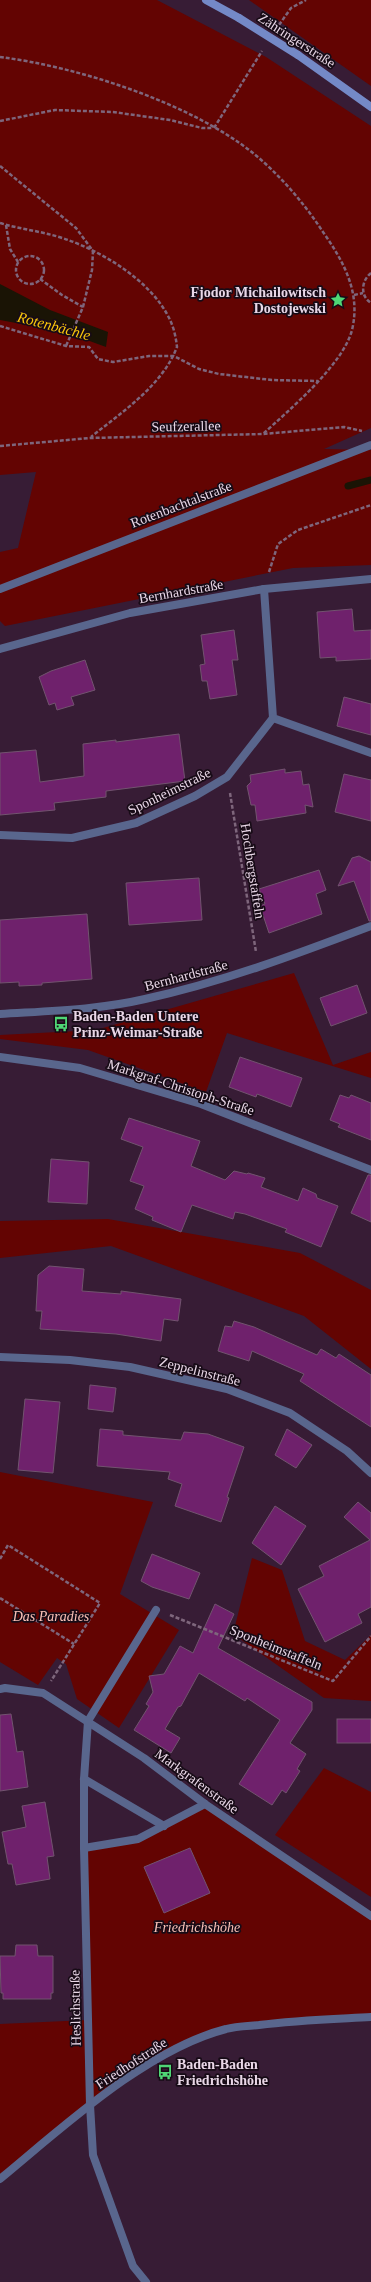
<svg xmlns="http://www.w3.org/2000/svg" width="371" height="2282" viewBox="0 0 371 2282" font-family="Georgia,serif">
  <rect width="100%" height="100%" fill="#371c35"/>
  <!-- green -->
  <g fill="#630402">
    <polygon points="0,0 157,0 266,57 371,126 371,428 324,449 371,450 371,565 293,568 5,626 0,621 0,552 18,548 36,472 0,475"/>
    <polygon points="249,0 371,0 371,86"/>
    <polygon points="294,973 333,1065 371,1052 371,1078 227,1033 206,1092 88,1050 0,1039 0,1035 96,1030"/>
    <polygon points="108,1219 300,1253 371,1290 371,1369 304,1316 111,1246 0,1258 0,1221"/>
    <polygon points="0,1472 153,1502 120,1594 179,1630 119,1728 77,1699 66,1664 57,1658 38,1685 0,1662"/>
    <polygon points="252,1558 282,1570 305,1641 345,1660 371,1635 371,1701 324,1698 233,1634"/>
    <polygon points="324,1768 371,1792 371,1897 275,1835"/>
    <polygon points="205,1804 371,1916 371,2017 226,2029 153,2061 0,2179 0,2024 88,2020 84,1848 138,1839"/>
  </g>
  <!-- water -->
  <polygon fill="#1a1405" points="0,284 50,310 108,332 106,347 65,332 0,320"/>
  <g fill="none" stroke-linecap="round" stroke-linejoin="round">
    <!-- stream -->
    <polyline stroke="#1a1405" stroke-width="7" points="348,486 371,480"/>
  </g>
  <!-- building -->
  <g fill="#6f216c" stroke="#72536f">
    <polygon points="352,609 354,631 371,630 371,659 336,661 336,657 320,658 317,612"/>
    <polygon points="234,630 238,660 232,660 237,695 210,699 207,681 202,681 200,665 205,664 201,635"/>
    <polygon points="85,660 95,690 71,697 74,705 57,710 55,703 49,705 39,677 51,671"/>
    <polygon points="344,697 371,704 371,735 337,726"/>
    <polygon points="179,734 185,781 106,791 106,797 54,803 55,810 0,815 0,753 36,750 40,782 84,776 83,744 116,740 116,742"/>
    <polygon points="285,769 285,773 301,771 303,785 309,784 313,807 305,805 306,813 257,821 255,805 251,805 247,786 251,782 250,775"/>
    <polygon points="344,774 371,780 371,821 335,812"/>
    <polygon points="359,856 371,862 371,921 369,921 354,881 338,886 352,858"/>
    <polygon points="319,870 326,890 316,894 322,914 269,933 260,906 265,904 259,889"/>
    <polygon points="199,878 202,920 129,925 126,883"/>
    <polygon points="87,914 92,979 42,983 42,985 19,986 19,982 0,983 0,920"/>
    <polygon points="357,985 367,1013 331,1026 320,998"/>
    <polygon points="240,1057 302,1078 291,1107 257,1094 256,1097 229,1087"/>
    <polygon points="340,1095 349,1098 351,1095 371,1103 371,1140 338,1127 340,1124 330,1120"/>
    <polygon points="129,1118 200,1141 191,1166 225,1180 234,1171 247,1174 248,1173 265,1178 261,1187 298,1201 303,1188 316,1194 317,1198 338,1206 321,1247 285,1232 287,1229 245,1214 235,1212 233,1219 192,1205 181,1232 152,1220 153,1217 135,1209 144,1186 130,1181 143,1147 121,1139"/>
    <polygon points="51,1159 89,1162 87,1204 48,1202"/>
    <polygon points="368,1175 371,1175 371,1222 351,1213"/>
    <polygon points="49,1266 84,1269 82,1291 121,1294 121,1291 181,1299 178,1321 164,1319 161,1341 116,1334 40,1329 42,1311 36,1311 38,1275"/>
    <polygon points="234,1321 254,1327 317,1355 321,1349 336,1358 339,1354 371,1375 371,1427 300,1381 304,1374 252,1351 249,1361 218,1351 225,1326 232,1327"/>
    <polygon points="90,1385 116,1388 113,1412 88,1409"/>
    <polygon points="25,1399 60,1402 53,1473 18,1470"/>
    <polygon points="100,1429 123,1431 123,1435 181,1440 184,1432 208,1434 244,1447 227,1497 229,1498 221,1522 175,1506 182,1484 168,1479 170,1472 97,1466"/>
    <polygon points="287,1429 312,1445 296,1468 275,1455"/>
    <polygon points="358,1502 371,1513 371,1607 358,1614 362,1623 325,1642 298,1589 324,1576 319,1566 370,1540 344,1517"/>
    <polygon points="275,1506 306,1526 281,1565 252,1543"/>
    <polygon points="152,1554 200,1573 189,1599 152,1587 141,1581"/>
    <polygon points="215,1604 234,1614 218,1648 312,1702 312,1710 290,1743 306,1754 297,1769 300,1771 286,1793 282,1790 272,1805 239,1784 280,1720 247,1698 245,1701 199,1673 181,1706 178,1707 165,1729 180,1738 171,1753 134,1730 149,1706 146,1704 153,1692 149,1676 164,1674 180,1646 193,1653"/>
    <polygon points="11,1714 17,1752 23,1751 28,1787 0,1791 0,1715"/>
    <rect x="337" y="1719" width="34" height="24"/>
    <polygon points="45,1802 54,1856 47,1857 50,1879 16,1885 12,1864 8,1864 2,1832 26,1827 22,1806"/>
    <polygon points="190,1848 210,1893 164,1913 144,1867"/>
    <polygon points="16,1945 37,1945 38,1956 53,1956 53,1993 51,1993 51,1999 3,1999 3,1993 1,1993 0,1956 15,1956"/>
  </g>
  <g fill="none" stroke-linecap="round" stroke-linejoin="round">
    <!-- path -->
    <g stroke="#7e667c" stroke-width="2.5" stroke-dasharray="4 2" stroke-linecap="butt">
      <polyline points="279,25 291,8 306,0"/>
      <path d="M0,57C79,67 190,103 253,153C280,175 304,203 323,232C344,262 361,293 352,330C343,365 289,410 263,434"/>
      <polyline points="0,121 55,110 113,112 170,120 202,128 213,128"/>
      <polyline points="214,128 262,51"/>
      <polyline points="0,166 76,228 93,251 92,270 83,307 66,346"/>
      <path d="M0,223C16,228 32,230 48,234C91,244 151,278 170,320C174,328 176,338 177,347C162,386 123,411 91,437"/>
      <polyline points="6,225 10,249 18,262"/>
      <circle cx="30" cy="270" r="14"/>
      <path d="M371,273C361,281 360,296 371,303"/>
      <polyline points="40,279 62,295 83,307"/>
      <polyline points="354,295 363,293"/>
      <polyline points="0,326 66,346 89,347 98,359 113,362 149,356 174,356 199,369 219,374 272,380 318,381"/>
      <polyline points="0,446 90,438 263,434 344,427 362,431"/>
      <polyline points="269,572 278,544 298,530 371,505"/>
      <polyline points="230,793 256,952"/>
      <polyline points="0,1559 8,1545 100,1603 51,1681"/>
      <polyline points="0,1598 74,1644"/>
      <polyline points="170,1615 333,1681 371,1636"/>
    </g>
    <!-- lane -->
    <g stroke="#59668d" stroke-width="8">
      <polyline points="264,589 273,718 371,753"/>
      <polyline points="0,835 72,838 136,823 195,796 227,777 273,718"/>
      <polyline points="88,1721 156,1610"/>
      <polyline points="84,1779 164,1826"/>
      <polyline points="84,1848 138,1839 205,1804"/>
    </g>
    <!-- street -->
    <g stroke="#59668d" stroke-width="8">
      <polyline points="0,589 371,445"/>
      <polyline points="0,649 130,613 264,589 371,579"/>
      <path d="M0,1014C48,1011 98,1010 145,999C223,982 297,954 371,926"/>
      <polyline points="0,1057 80,1068 201,1104 371,1170"/>
      <polyline points="0,1357 70,1360 130,1367 227,1389 290,1413 347,1451 371,1473"/>
      <polyline points="0,1689 5,1688 43,1693 144,1758 205,1804 371,1916"/>
      <polyline points="88,1721 84,1779 84,1848 90,2105 93,2155 133,2266 146,2282"/>
      <path d="M0,2179C63,2127 147,2049 226,2029C236,2026 248,2026 259,2025C296,2020 334,2019 371,2017"/>
    </g>
    <!-- secondary -->
    <g stroke="#7489c7" stroke-width="8">
      <polyline points="206,0 239,18"/>
      <polyline points="298,55 371,107"/>
    </g>
    <!-- secondary-bridge -->
    <polyline stroke="#7489c7" stroke-width="8" points="239,18 298,55"/>
  </g>
  <!-- icons -->
  <defs>
    <g id="sight-bare" transform="scale(1.2)"><path d="M0-6L1.8-2.2L6-1.7L2.9 1.2L3.7 5.4L0 3.3L-3.7 5.4L-2.9 1.2L-6-1.7L-1.8-2.2Z" fill="#4fd675" stroke="#170b16" stroke-width="2.5" paint-order="stroke"/></g>
    <g id="bus-bare" transform="scale(1.2)"><path d="M-5-6H5V4H4V6H2V4H-2V6H-4V4H-5ZM-3.5-4V0h7V-4ZM-3.5 1.2v1.5H-2V1.2ZM2 1.2v1.5H3.5V1.2Z" fill="#4fd675" stroke="#170b16" stroke-width="2.5" paint-order="stroke"/></g>
  </defs>
  <g fill-rule="evenodd">
    <use href="#sight-bare" x="338" y="300"/>
    <use href="#bus-bare" x="61" y="1024"/>
    <use href="#bus-bare" x="165" y="2072"/>
  </g>
  <g text-anchor="middle" stroke-width="3.5" stroke-linejoin="round" paint-order="stroke">
    <!-- street labels -->
    <g font-size="14" fill="#e9d7e7" stroke="#170b16">
      <text transform="translate(297 40) rotate(33)" y="5">Zähringerstraße</text>
      <text transform="translate(186 426) rotate(-1)" y="5">Seufzerallee</text>
      <text transform="translate(181 504) rotate(-21)" y="5">Rotenbachtalstraße</text>
      <text transform="translate(181 591) rotate(-10)" y="5">Bernhardstraße</text>
      <text transform="translate(169 791) rotate(-26)" y="5">Sponheimstraße</text>
      <text transform="translate(253 871) rotate(81)" y="5">Hochbergstaffeln</text>
      <text transform="translate(186 975) rotate(-15)" y="5">Bernhardstraße</text>
      <text transform="translate(181 1087) rotate(18)" y="5">Markgraf-Christoph-Straße</text>
      <text transform="translate(200 1371) rotate(14)" y="5">Zeppelinstraße</text>
      <text transform="translate(276 1647) rotate(22)" y="5">Sponheimstaffeln</text>
      <text transform="translate(197 1781) rotate(36)" y="5">Markgrafenstraße</text>
      <text transform="translate(75 2008) rotate(-91)" y="5">Heslichstraße</text>
      <text transform="translate(131 2063) rotate(-33)" y="5">Friedhofstraße</text>
    </g>
    <!-- poi labels -->
    <g font-size="14" font-weight="bold" fill="#e9d7e7" stroke="#170b16" text-anchor="start">
      <text x="326" y="297" text-anchor="end">Fjodor Michailowitsch<tspan x="326" dy="16">Dostojewski</tspan></text>
      <text x="73" y="1021">Baden-Baden Untere<tspan x="73" dy="16">Prinz-Weimar-Straße</tspan></text>
      <text x="177" y="2069">Baden-Baden<tspan x="177" dy="16">Friedrichshöhe</tspan></text>
    </g>
    <!-- park labels -->
    <g font-size="14" font-style="italic" fill="#fcc2b8" stroke="#170b16">
      <text x="51" y="1621">Das Paradies</text>
      <text x="197" y="1932">Friedrichshöhe</text>
    </g>
    <!-- water labels -->
    <g font-size="15" font-style="italic" fill="#fbc70c" stroke="#170b16">
      <text transform="translate(54 326) rotate(15)" y="5">Rotenbächle</text>
    </g>
  </g>
</svg>
